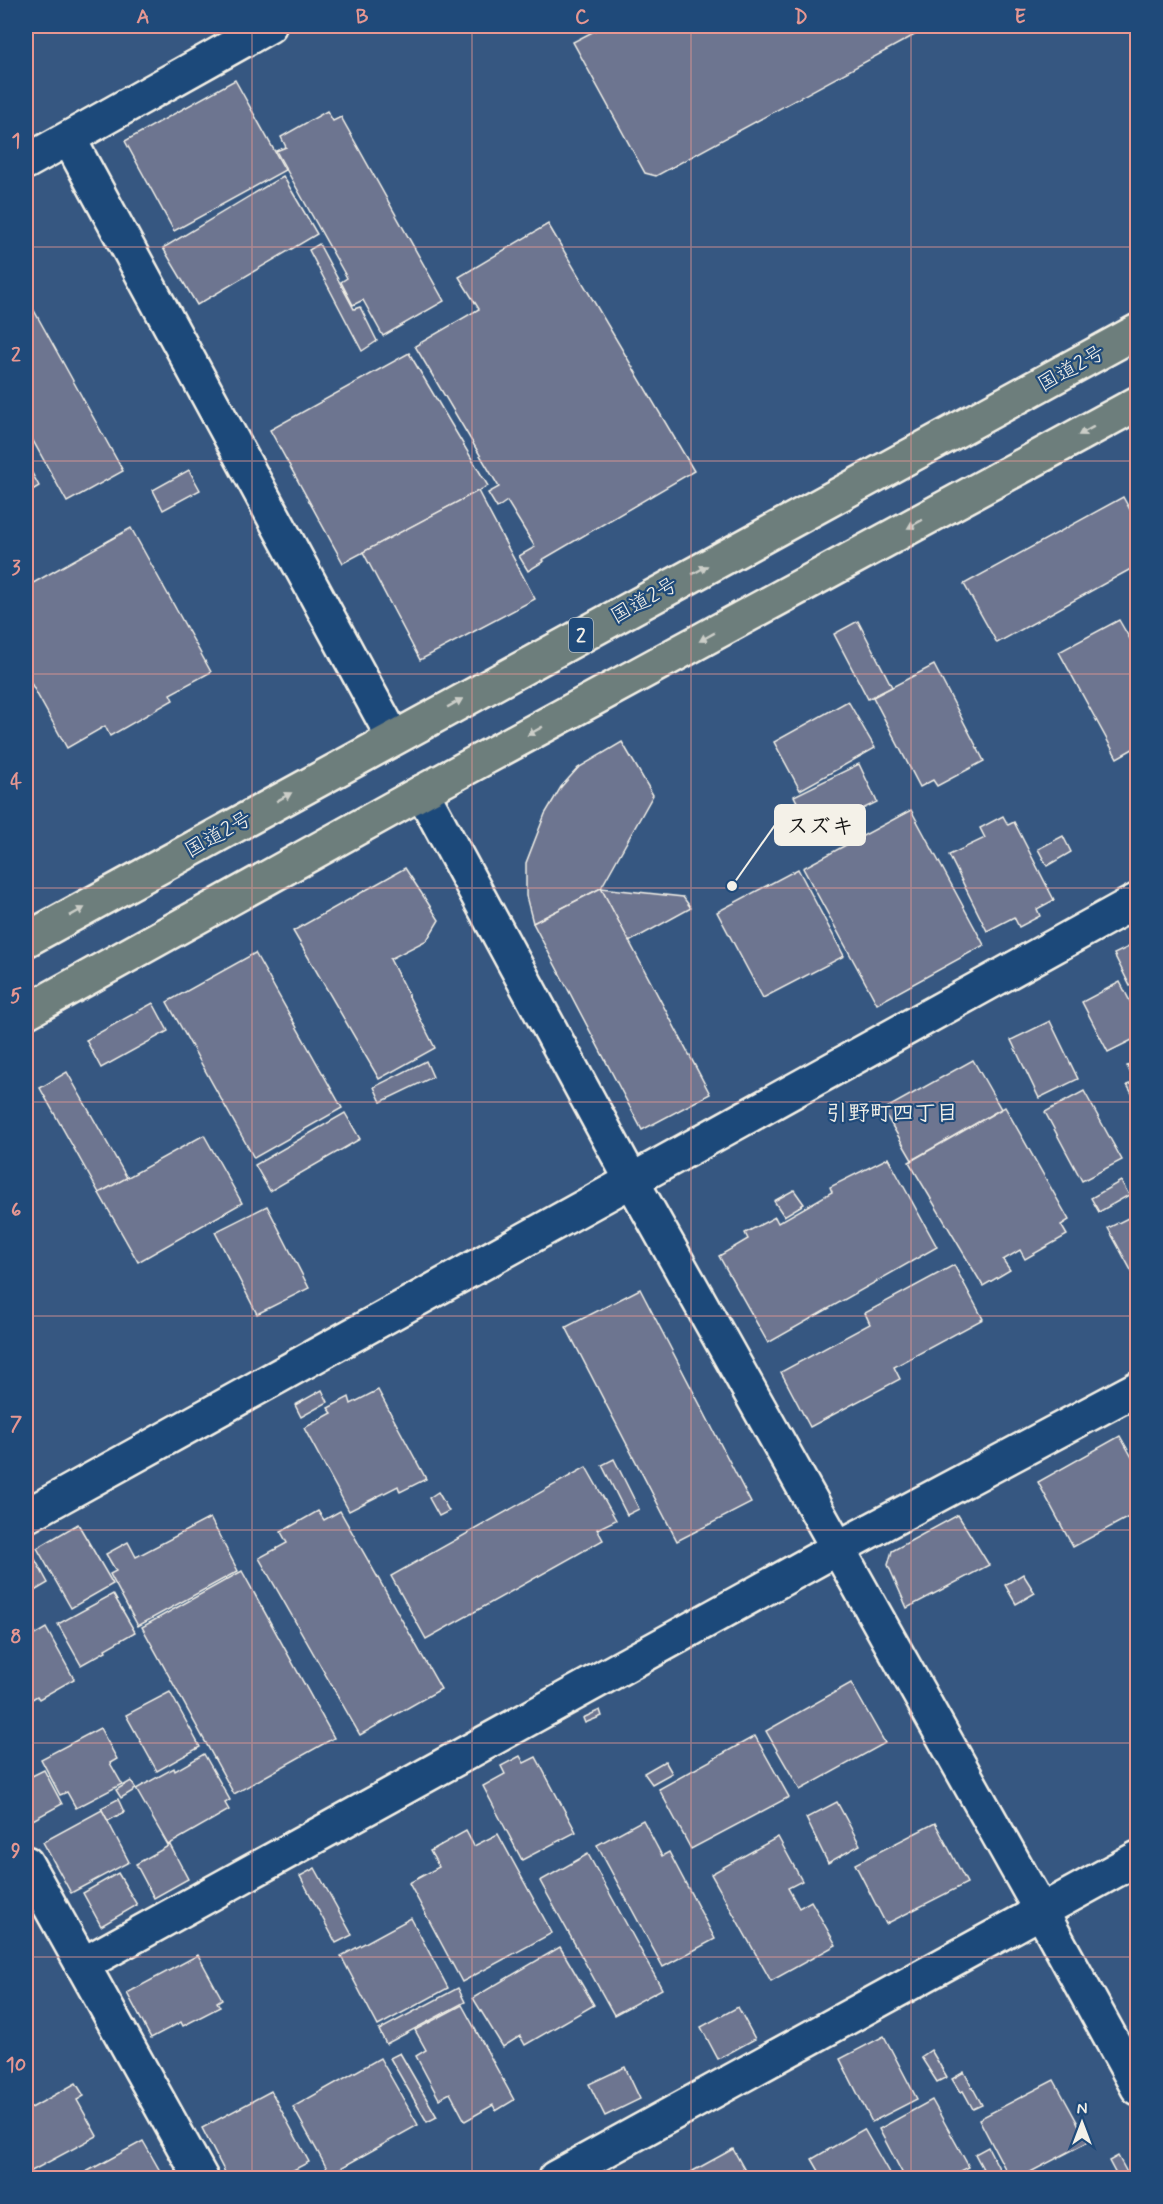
<svg xmlns="http://www.w3.org/2000/svg" width="1163" height="2204" viewBox="0 0 1163 2204" font-family="Mynerve,'Klee One',sans-serif">
  <rect width="100%" height="100%" fill="#365781"/>
  <filter id="ink" filterUnits="userSpaceOnUse"><feTurbulence type="fractalNoise" baseFrequency=".0167" numOctaves="2"/><feDisplacementMap in="SourceGraphic" scale="12" xChannelSelector="R" yChannelSelector="G"/><feConvolveMatrix kernelMatrix="1 2 1 2 8 2 1 2 1" color-interpolation-filters="sRGB"/></filter>
  <g filter="url(#ink)">
    <!-- building -->
    <g fill="#6d7490" stroke="#f4f1e8" stroke-width="1.5">
      <polygon points="604,26 931,26 656,176 645,173 573,42"/>
      <polygon points="235,80 285,170 174,231 125,141"/>
      <polygon points="327,111 333,121 341,117 444,301 383,336 363,300 353,305 341,282 347,278 276,151 286,147 281,137"/>
      <polygon points="283,176 317,234 197,305 163,248"/>
      <polygon points="548,224 694,471 542,560 544,561 528,571 519,556 535,547 507,501 497,508 488,493 499,487 415,346 479,309 459,277"/>
      <polygon points="319,244 354,309 360,307 377,341 362,351 309,250"/>
      <polygon points="26,296 123,471 67,502 26,428"/>
      <polygon points="409,353 488,486 343,563 270,430"/>
      <polygon points="26,462 39,486 26,494"/>
      <polygon points="189,470 200,490 163,510 153,490"/>
      <polygon points="478,491 535,599 420,660 363,552"/>
      <polygon points="1123,497 1138,524 1138,565 997,643 964,584"/>
      <polygon points="131,528 211,672 170,694 173,700 110,736 105,726 67,748 26,674 26,587"/>
      <polygon points="1119,620 1138,653 1138,746 1117,758 1059,652"/>
      <polygon points="858,621 892,687 868,699 834,634"/>
      <polygon points="934,665 984,761 937,786 933,780 920,787 873,697"/>
      <polygon points="848,701 875,748 800,790 774,742"/>
      <polygon points="622,742 653,795 601,888 533,923 526,896 526,863 545,814 561,787 578,768"/>
      <polygon points="859,764 877,802 813,833 794,796"/>
      <polygon points="911,810 984,945 877,1004 803,868"/>
      <polygon points="1003,816 1008,825 1014,822 1054,900 1037,909 1040,916 1019,927 1014,917 987,931 949,855 985,838 980,828"/>
      <polygon points="1063,836 1071,852 1047,866 1038,849"/>
      <polygon points="405,868 439,920 427,940 390,959 435,1048 379,1079 293,931"/>
      <polygon points="798,869 844,956 763,998 717,912"/>
      <polygon points="601,888 683,897 691,908 629,942"/>
      <polygon points="601,888 710,1094 642,1130 533,923"/>
      <polygon points="1137,943 1138,982 1130,986 1114,954"/>
      <polygon points="255,953 342,1108 254,1158 167,1002"/>
      <polygon points="1120,982 1138,1017 1138,1037 1108,1052 1082,1002"/>
      <polygon points="153,1003 168,1031 101,1068 86,1040"/>
      <polygon points="1050,1021 1078,1079 1039,1098 1011,1040"/>
      <polygon points="973,1060 1001,1109 912,1160 883,1110"/>
      <polygon points="426,1061 433,1077 381,1102 374,1087"/>
      <polygon points="1138,1061 1138,1104 1127,1085 1135,1082 1127,1066"/>
      <polygon points="67,1072 127,1178 99,1193 40,1088"/>
      <polygon points="1084,1091 1122,1160 1082,1181 1045,1112"/>
      <polygon points="1005,1107 1069,1220 1061,1225 1067,1235 1025,1259 1020,1250 1003,1260 1010,1270 983,1286 909,1162"/>
      <polygon points="345,1113 360,1139 270,1191 255,1165"/>
      <polygon points="204,1135 242,1203 138,1262 99,1193"/>
      <polygon points="888,1158 937,1247 768,1343 719,1256 748,1239 745,1233 775,1217 778,1223 832,1192 830,1187"/>
      <polygon points="1121,1181 1129,1195 1099,1212 1091,1198"/>
      <polygon points="794,1190 804,1204 784,1216 774,1201"/>
      <polygon points="267,1206 309,1288 257,1314 215,1232"/>
      <polygon points="1138,1213 1138,1283 1108,1228"/>
      <polygon points="954,1265 983,1319 894,1367 900,1379 810,1427 781,1372 870,1324 865,1313"/>
      <polygon points="640,1289 751,1503 677,1541 566,1327"/>
      <polygon points="322,1390 328,1402 301,1417 295,1405"/>
      <polygon points="378,1390 426,1479 400,1492 398,1486 349,1511 304,1428 332,1413 328,1408 349,1397 351,1404"/>
      <polygon points="1120,1436 1138,1468 1138,1512 1073,1547 1038,1482"/>
      <polygon points="614,1459 639,1509 627,1515 602,1465"/>
      <polygon points="586,1467 616,1520 597,1529 603,1540 426,1639 391,1576"/>
      <polygon points="438,1492 449,1511 439,1516 429,1498"/>
      <polygon points="318,1511 324,1520 340,1511 441,1689 360,1735 259,1558 287,1543 281,1532"/>
      <polygon points="958,1515 989,1565 907,1608 888,1565 892,1551"/>
      <polygon points="210,1518 238,1571 138,1626 110,1574 116,1571 106,1554 128,1542 136,1557"/>
      <polygon points="78,1524 113,1584 71,1608 37,1548"/>
      <polygon points="31,1552 48,1583 26,1596 26,1554"/>
      <polygon points="242,1571 334,1738 234,1794 142,1627"/>
      <polygon points="1023,1574 1035,1593 1016,1604 1005,1585"/>
      <polygon points="113,1594 135,1632 105,1649 106,1651 81,1665 58,1624"/>
      <polygon points="46,1628 74,1679 39,1699 37,1696 26,1703 26,1640"/>
      <polygon points="851,1683 885,1743 800,1790 766,1731"/>
      <polygon points="170,1692 200,1747 157,1771 126,1715"/>
      <polygon points="600,1710 602,1716 585,1723 583,1718"/>
      <polygon points="100,1728 117,1759 110,1763 122,1784 76,1808 67,1792 60,1795 41,1759"/>
      <polygon points="755,1736 789,1797 691,1849 659,1789"/>
      <polygon points="204,1754 230,1800 225,1803 229,1810 168,1845 136,1789 174,1768 175,1771"/>
      <polygon points="520,1756 524,1763 536,1757 576,1832 522,1860 483,1786 505,1774 501,1766"/>
      <polygon points="665,1761 672,1773 652,1784 644,1773"/>
      <polygon points="44,1770 62,1804 31,1821 26,1811 26,1779"/>
      <polygon points="131,1781 136,1789 121,1798 116,1790"/>
      <polygon points="118,1799 124,1812 108,1821 101,1808"/>
      <polygon points="837,1802 860,1845 828,1863 806,1818"/>
      <polygon points="102,1810 129,1862 71,1893 43,1842"/>
      <polygon points="643,1820 662,1856 669,1852 715,1939 663,1967 597,1845"/>
      <polygon points="935,1823 967,1883 886,1924 855,1864"/>
      <polygon points="466,1831 474,1846 498,1834 552,1933 462,1982 409,1883 439,1867 430,1851"/>
      <polygon points="778,1837 802,1881 788,1888 799,1908 811,1901 836,1945 771,1981 711,1874"/>
      <polygon points="170,1845 188,1879 154,1898 136,1864"/>
      <polygon points="588,1854 662,1989 614,2015 540,1881"/>
      <polygon points="315,1868 352,1935 336,1943 300,1876"/>
      <polygon points="118,1873 137,1905 101,1926 83,1893"/>
      <polygon points="411,1918 448,1988 378,2026 341,1956"/>
      <polygon points="560,1947 594,2005 525,2045 520,2036 503,2047 473,1998"/>
      <polygon points="198,1955 222,1999 217,2002 220,2007 183,2026 181,2022 151,2038 127,1993"/>
      <polygon points="458,1988 465,2002 386,2044 379,2030"/>
      <polygon points="462,2005 514,2100 496,2111 493,2105 465,2121 450,2093 439,2099 416,2056 426,2050 415,2030"/>
      <polygon points="738,2007 755,2039 718,2059 701,2027"/>
      <polygon points="884,2036 917,2099 872,2122 840,2059"/>
      <polygon points="931,2050 947,2077 937,2082 921,2057"/>
      <polygon points="400,2053 437,2117 427,2122 390,2058"/>
      <polygon points="380,2058 418,2125 330,2174 293,2107"/>
      <polygon points="625,2067 640,2099 605,2116 589,2084"/>
      <polygon points="964,2072 982,2105 973,2109 963,2091 960,2092 952,2079"/>
      <polygon points="1054,2080 1088,2142 1019,2178 1010,2178 979,2119"/>
      <polygon points="76,2083 84,2096 77,2100 97,2136 26,2174 26,2111"/>
      <polygon points="271,2091 309,2162 278,2178 228,2178 202,2128"/>
      <polygon points="932,2100 969,2167 947,2178 905,2178 879,2129"/>
      <polygon points="864,2129 892,2178 823,2178 812,2159"/>
      <polygon points="143,2141 164,2178 75,2178"/>
      <polygon points="988,2147 1004,2178 988,2178 975,2154"/>
      <polygon points="733,2149 749,2178 680,2178"/>
      <polygon points="1118,2156 1130,2178 1118,2178 1109,2161"/>
      <polygon points="982,2169 988,2178 964,2178"/>
    </g>
    <g fill="none" stroke-linecap="round" stroke-linejoin="round">
      <!-- minor casing -->
      <g stroke="#f4f1e8" stroke-width="38">
        <g id="minor">
          <polyline points="69,139 393,737"/>
          <polyline points="26,162 269,26"/>
          <polyline points="422,792 632,1181 1041,1911 1138,2088"/>
          <polyline points="26,1516 1138,900"/>
          <polyline points="26,1863 201,2178"/>
          <polyline points="82,1965 838,1548 1138,1388"/>
          <polyline points="555,2178 1138,1858"/>
        </g>
      </g>
      <!-- highway casing -->
      <g stroke="#f4f1e8" stroke-width="38">
        <g id="highway">
          <polyline points="26,940 1138,331"/>
          <polyline points="26,1012 422,792 1138,403"/>
        </g>
      </g>
      <!-- minor -->
      <use href="#minor" stroke="#1f4a7a" stroke-width="33"/>
      <!-- highway -->
      <use href="#highway" stroke="#6d7e7c" stroke-width="33"/>
    </g>
    <!-- one-way arrows -->
    <defs><path id="oneway-solid" d="M-6-.8H1V-3.2L6.5 0L1 3.2V.8H-6Z" transform="scale(1.5)"/></defs>
    <g fill="#cccec8">
      <use href="#oneway-solid" transform="translate(1086 431) rotate(151)"/>
      <use href="#oneway-solid" transform="translate(915 524) rotate(151)"/>
      <use href="#oneway-solid" transform="translate(700 570) rotate(-29)"/>
      <use href="#oneway-solid" transform="translate(707 637) rotate(151)"/>
      <use href="#oneway-solid" transform="translate(455 703) rotate(-29)"/>
      <use href="#oneway-solid" transform="translate(535 731) rotate(151)"/>
      <use href="#oneway-solid" transform="translate(284 797) rotate(-29)"/>
      <use href="#oneway-solid" transform="translate(77 912) rotate(-29)"/>
    </g>
  </g>
  <!-- grid -->
  <path fill="none" stroke="#e69792" stroke-width="1.5" stroke-opacity="0.55" d="M252,26V2178M472,26V2178M691,26V2178M911,26V2178M26,247H1138M26,461H1138M26,674H1138M26,888H1138M26,1102H1138M26,1316H1138M26,1530H1138M26,1743H1138M26,1957H1138"/>
  <g text-anchor="middle" stroke-width="4.5" stroke-linejoin="round" paint-order="stroke">
    <!-- shield labels -->
    <rect fill="#1f4a7a" stroke="#b4bfc7" stroke-width="1.5" x="569" y="618" width="24" height="34" rx="4.5"/>
    <g font-size="20" font-weight="bold" fill="#f4f1e8">
      <text x="581" y="642">2</text>
    </g>
    <!-- street labels -->
    <g font-size="21" fill="#f4f1e8" stroke="#1f4a7a">
      <text transform="translate(1071 368) rotate(-29)" y="7">国道2号</text>
      <text transform="translate(644 600) rotate(-29)" y="7">国道2号</text>
      <text transform="translate(218 834) rotate(-29)" y="7">国道2号</text>
    </g>
    <!-- neighbourhood labels -->
    <g font-size="22" font-weight="bold" fill="#f4f1e8" stroke="#1f4a7a">
      <text x="892" y="1120">引野町四丁目</text>
    </g>
  </g>
  <!-- callouts -->
  <path fill="none" stroke="#f4f1e8" stroke-width="2" d="M732 886L775 825"/>
  <circle fill="#f4f1e8" stroke="#1f4a7a" stroke-width="2" cx="732" cy="886" r="6"/>
  <rect fill="#f4f1e8" stroke="#f4f1e8" stroke-width="2" x="775" y="805" width="90" height="40" rx="6"/>
  <g font-size="22" text-anchor="middle" font-weight="bold" fill="#111">
    <text x="820" y="833">スズキ</text>
  </g>
  <!-- margin -->
  <rect width="1163" height="2204" fill="none" stroke="#1f4a7a" stroke-width="66"/>
  <!-- north arrow -->
  <g transform="translate(1082 2123)" stroke="#1f4a7a" stroke-width="4.5" paint-order="stroke">
  <path d="M0-4.5L10 22L0 15L-10 22Z" fill="#f4f1e8"/>
  <text y="-9" font-size="16" font-weight="bold" text-anchor="middle" fill="#f4f1e8">N</text>
  </g>
  <rect x="33" y="33" width="1097" height="2138" fill="none" stroke="#e69792" stroke-width="2"/>
  <g font-size="20" text-anchor="middle" font-weight="bold" fill="#e69792">
    <text x="143" y="23">A</text>
    <text x="362" y="23">B</text>
    <text x="582" y="23">C</text>
    <text x="801" y="23">D</text>
    <text x="1020" y="23">E</text>
    <text x="16" y="147">1</text>
    <text x="16" y="361">2</text>
    <text x="16" y="574">3</text>
    <text x="16" y="788">4</text>
    <text x="16" y="1002">5</text>
    <text x="16" y="1216">6</text>
    <text x="16" y="1430">7</text>
    <text x="16" y="1643">8</text>
    <text x="16" y="1857">9</text>
    <text x="16" y="2071">10</text>
  </g>
</svg>
